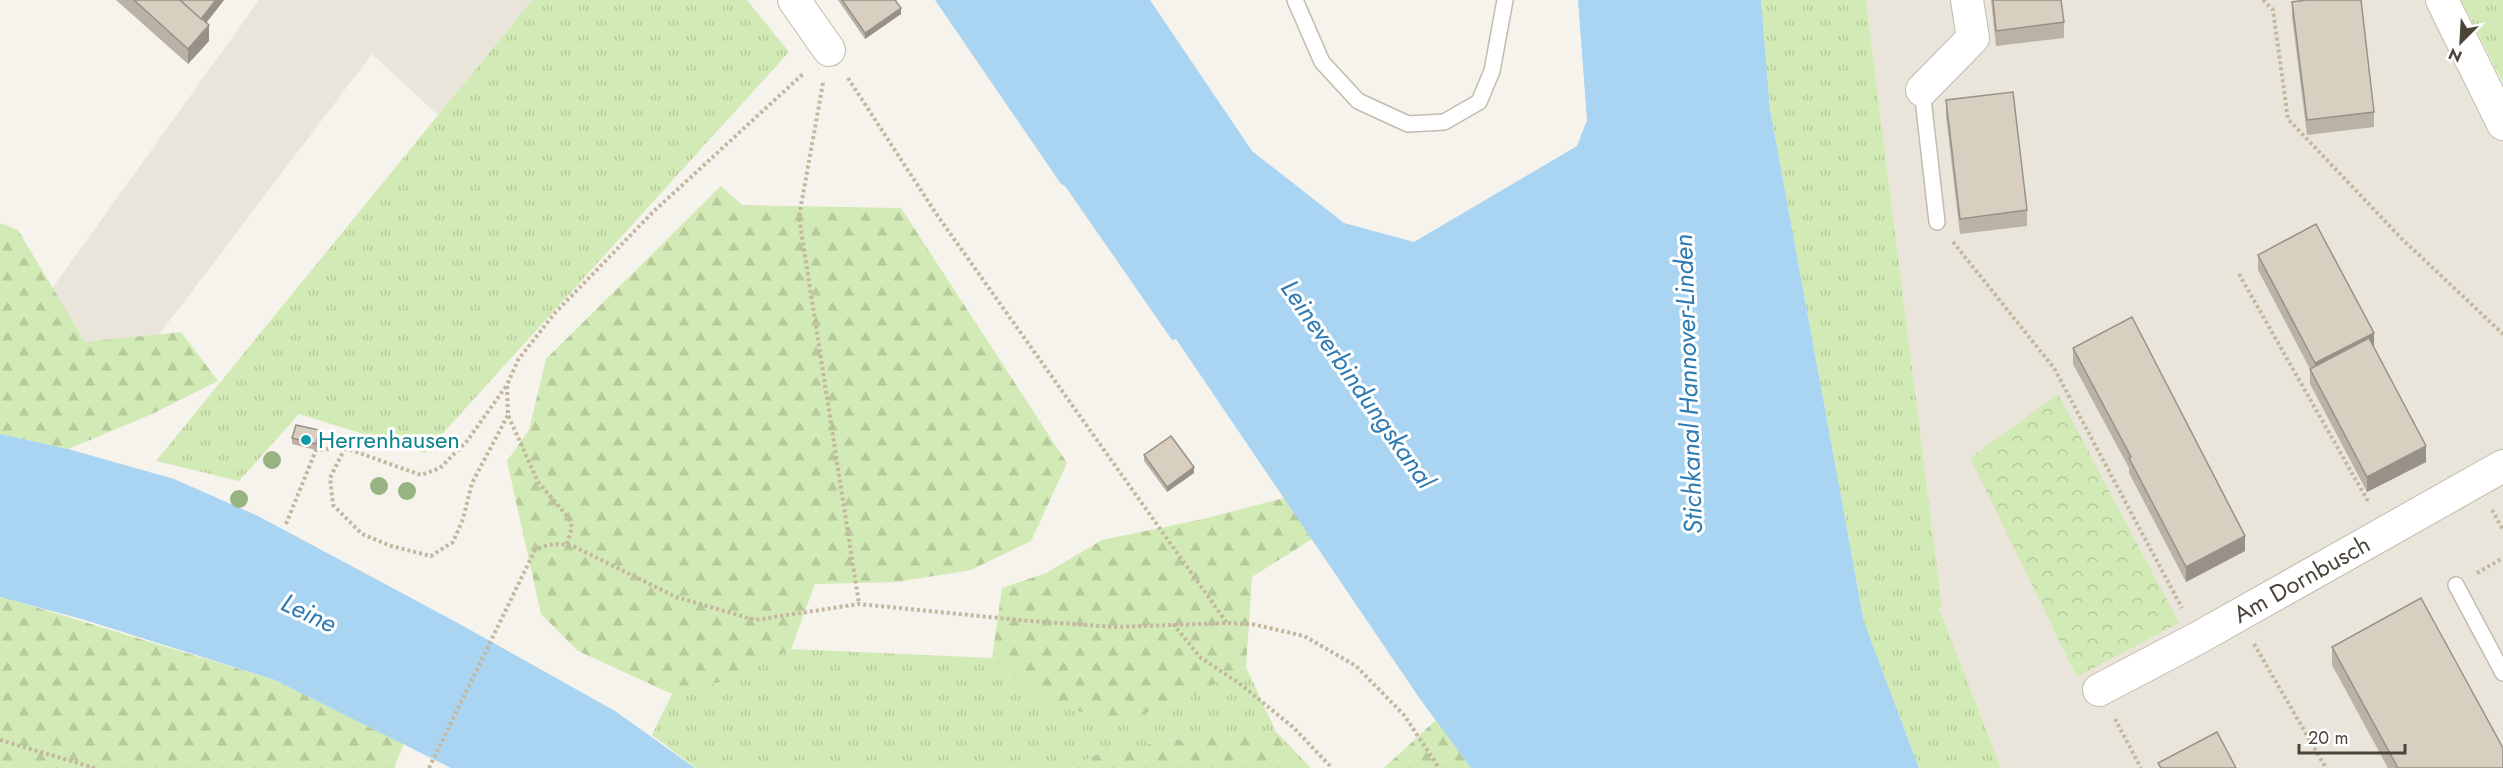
<svg xmlns="http://www.w3.org/2000/svg" width="2503" height="768" viewBox="0 0 2503 768" font-family="Jost,sans-serif">
  <defs>
    <pattern id="grass-tufts" width="24" height="20" patternUnits="userSpaceOnUse" patternTransform="scale(1.5)"><rect width="24" height="20" fill="#d2eab5"/><path d="M3 7l-1-3M5 7V3M7 7l1-3M15 17l-1-3M17 17v-4M19 17l1-3" fill="none" stroke="#b6ca9c"/></pattern>
    <pattern id="forest-firs" width="22" height="20" patternUnits="userSpaceOnUse" patternTransform="scale(1.5)"><rect width="22" height="20" fill="#d2eab5"/><path d="M5 1l3.5 6h-7zM16 11l3.5 6h-7z" fill="#b6ca9c"/></pattern>
    <pattern id="park-crowns" width="20" height="18" patternUnits="userSpaceOnUse" patternTransform="scale(1.5)"><rect width="20" height="18" fill="#d2eab5"/><path d="M2 6a3 3 0 1 1 6 0M12 15a3 3 0 1 1 6 0" fill="none" stroke="#b6ca9c"/></pattern>
  </defs>
  <rect width="100%" height="100%" fill="#f6f3ec"/>
  <!-- residential -->
  <g fill="#eae5da">
    <polygon points="259,0 532,0 438,115 372,54 117,390 23,329"/>
    <polygon points="1866,0 2442,0 2503,124 2503,768 2001,768 1939,608 1942,607"/>
  </g>
  <!-- grass -->
  <g fill="url(#grass-tufts)">
    <polygon points="532,0 747,0 789,52 425,453 299,414 239,481 156,461"/>
    <polygon points="1761,0 1866,0 1942,607 1939,608 2001,768 1919,768 1864,622 1770,109"/>
    <polygon points="2461,0 2503,0 2503,83"/>
    <polygon points="791,649 992,658 1033,695 1181,702 1246,667 1276,732 1164,741 1096,755 1071,768 696,768 652,735 672,694 732,679"/>
    <polygon points="1283,739 1311,768 1292,768"/>
  </g>
  <!-- forest -->
  <g fill="url(#forest-firs)">
    <polygon points="721,186 742,205 901,208 1067,463 1031,541 971,570 897,582 815,584 791,649 732,679 672,694 578,651 541,614 507,461 529,430 546,359"/>
    <polygon points="0,223 18,230 85,342 181,332 218,381 150,415 68,449 0,434"/>
    <polygon points="1284,498 1312,539 1252,577 1246,667 1181,702 1114,723 1033,695 992,658 1002,588 1046,573 1102,540 1203,519"/>
    <polygon points="2,597 275,680 404,743 394,768 0,768 0,599"/>
    <polygon points="1436,720 1471,768 1384,768"/>
    <polygon points="1276,732 1283,739 1292,768 1071,768 1096,755 1164,741"/>
  </g>
  <!-- park -->
  <polygon fill="url(#park-crowns)" points="2058,394 2179,623 2077,677 1970,458"/>
  <!-- water -->
  <g fill="#a9d4f2">
    <polygon points="935,0 1150,0 1252,151 1344,223 1414,242 1577,146 1587,120 1578,0 1761,0 1770,109 1864,622 1919,768 1471,768 1420,699 1176,339 1172,340 1065,186 1061,184"/>
    <polygon points="0,434 68,449 174,479 258,516 456,622 615,711 695,768 451,768 275,680 85,620 0,597"/>
  </g>
  <g fill="none" stroke-linecap="round" stroke-linejoin="round">
    <!-- lane casing -->
    <g stroke="#c2bbae" stroke-width="18">
      <g id="lane">
        <polyline points="1295,0 1322,62 1358,101 1408,124 1444,122 1479,102 1492,71 1505,0"/>
        <polyline points="1922,90 1937,222"/>
        <polyline points="2456,585 2503,673"/>
      </g>
    </g>
    <!-- street casing -->
    <g stroke="#c2bbae" stroke-width="34">
      <g id="street">
        <polyline points="794,0 829,50"/>
        <polyline points="2442,0 2503,124"/>
        <polyline points="1922,90 1973,38 1967,0"/>
        <path id="s1" d="M2099,690L2198,638L2503,466"/>
      </g>
    </g>
    <!-- path -->
    <g stroke="#c4b79f" stroke-width="4" stroke-dasharray="3 3" stroke-linecap="butt">
      <polyline points="2263,0 2273,10 2288,119 2401,238 2503,334"/>
      <polyline points="848,78 937,215 1227,623"/>
      <polyline points="823,83 799,217 859,604"/>
      <polyline points="1953,242 2054,368 2182,608"/>
      <polyline points="2239,274 2369,503"/>
      <polyline points="345,448 330,478 333,505 362,534 391,546 431,556 453,542 463,519 472,483 508,415"/>
      <polyline points="2492,510 2503,530"/>
      <polyline points="286,524 316,450 345,448 421,475 440,468 467,441 507,385"/>
      <polyline points="567,544 572,527 568,517 538,482 508,415 507,385 518,360 554,314 653,212 804,73"/>
      <polyline points="2477,573 2503,558"/>
      <polyline points="1173,624 1201,658 1239,683 1294,728 1332,768"/>
      <polyline points="2254,644 2326,768"/>
      <polyline points="2115,719 2141,768"/>
      <polyline points="0,740 95,768"/>
      <path d="M429,768L535,550C548,544 560,542 575,547L676,597L755,620L859,604L1029,621L1115,627L1227,623L1252,624L1304,636L1356,666L1404,715L1439,768"/>
    </g>
    <!-- lane -->
    <use href="#lane" stroke="#fff" stroke-width="15"/>
    <!-- street -->
    <use href="#street" stroke="#fff" stroke-width="32"/>
  </g>
  <!-- trees -->
  <g fill="#97b381">
    <circle cx="272" cy="460" r="9"/>
    <circle cx="379" cy="486" r="9"/>
    <circle cx="407" cy="491" r="9"/>
    <circle cx="239" cy="499" r="9"/>
  </g>
  <!-- wall -->
  <g fill="#bab2a6">
    <polygon points="116,0 224,0 206,23 209,41 188,64"/>
    <polygon points="838,0 897,0 896,1 901,14 865,39"/>
    <polygon points="1991,0 2061,0 2064,22 2064,38 1996,46"/>
    <polygon points="2292,2 2374,112 2374,127 2307,135 2292,17"/>
    <polygon points="1946,100 2027,210 2027,226 1960,234 1946,116"/>
    <polygon points="2258,255 2374,348 2426,462 2367,492 2310,384 2310,369 2258,270"/>
    <polygon points="2073,348 2245,551 2186,582 2129,473 2129,468 2073,364"/>
    <polygon points="319,436 316,450 292,444 292,438"/>
    <polygon points="1144,455 1194,473 1167,492 1144,461"/>
    <polygon points="2332,647 2503,768 2388,768 2332,665"/>
  </g>
  <!-- shaded-wall -->
  <g fill="#979187">
    <polygon points="216,0 224,0 199,32 199,21"/>
    <polygon points="901,8 901,14 865,39 865,33"/>
    <polygon points="209,25 209,41 188,64 188,49"/>
    <polygon points="2374,333 2374,348 2315,379 2315,363"/>
    <polygon points="319,430 319,436 316,450 316,444"/>
    <polygon points="2426,446 2426,462 2367,492 2367,477"/>
    <polygon points="1194,467 1194,473 1167,492 1167,487"/>
    <polygon points="2245,536 2245,551 2186,582 2186,567"/>
  </g>
  <!-- building -->
  <g fill="#d8cfc1" stroke="#979187" stroke-width="1.5">
    <polygon points="134,0 180,0 209,25 188,49"/>
    <polygon points="180,0 216,0 201,19"/>
    <polygon points="842,0 895,0 901,8 865,33"/>
    <polygon points="1993,0 2061,0 2064,22 1996,31"/>
    <polygon points="2306,0 2361,0 2374,112 2307,120 2292,2"/>
    <polygon points="2013,92 2027,210 1960,219 1946,100"/>
    <polygon points="2316,224 2374,333 2315,363 2258,255"/>
    <polygon points="2132,317 2245,536 2186,567 2129,458 2131,457 2073,348"/>
    <polygon points="2369,338 2426,446 2367,477 2310,369"/>
    <polygon points="296,425 319,430 316,444 292,438"/>
    <polygon points="1171,436 1194,467 1167,487 1144,455"/>
    <polygon points="2421,598 2503,748 2503,768 2398,768 2332,647"/>
    <polygon points="2217,732 2236,768 2161,768 2158,763"/>
  </g>
  <!-- markers -->
  <circle fill="#0f9aa8" stroke="#fff" stroke-width="2" cx="306" cy="440" r="6"/>
  <g text-anchor="middle" stroke-width="6" stroke-linejoin="round" paint-order="stroke">
    <!-- culture labels -->
    <g font-size="24" fill="#0d838f" stroke="#fff" text-anchor="start">
      <text x="318" y="448">Herrenhausen</text>
    </g>
    <!-- street labels -->
    <g font-size="24" fill="#4b4439" stroke="#fff">
      <text dy="8" stroke="none"><textPath href="#s1" startOffset="231">Am Dornbusch</textPath></text>
    </g>
    <!-- water labels -->
    <g font-size="26" font-style="italic" fill="#2e7ab2" stroke="#fff">
      <text transform="translate(1358 384) rotate(55)" y="9">Leineverbindungskanal</text>
      <text transform="translate(1688 384) rotate(-92)" y="9">Stichkanal Hannover-Linden</text>
      <text transform="translate(309 613) rotate(25)" y="9">Leine</text>
    </g>
  </g>
  <!-- north arrow -->
  <g transform="translate(2461 42) rotate(204)" stroke="#ffffff" stroke-width="4.5" paint-order="stroke">
  <path d="M0-4.5L10 22L0 15L-10 22Z" fill="#4b4439"/>
  <text y="-9" font-size="16" font-weight="bold" text-anchor="middle" fill="#4b4439">N</text>
  </g>
  <!-- scale -->
  <path d="M2299 744v9h106v-9" fill="none" stroke="#4b4439" stroke-width="3"/>
  <text x="2308" y="744" font-size="18" fill="#4b4439" stroke="#ffffff" stroke-width="4.5" paint-order="stroke">20 m</text>
</svg>
